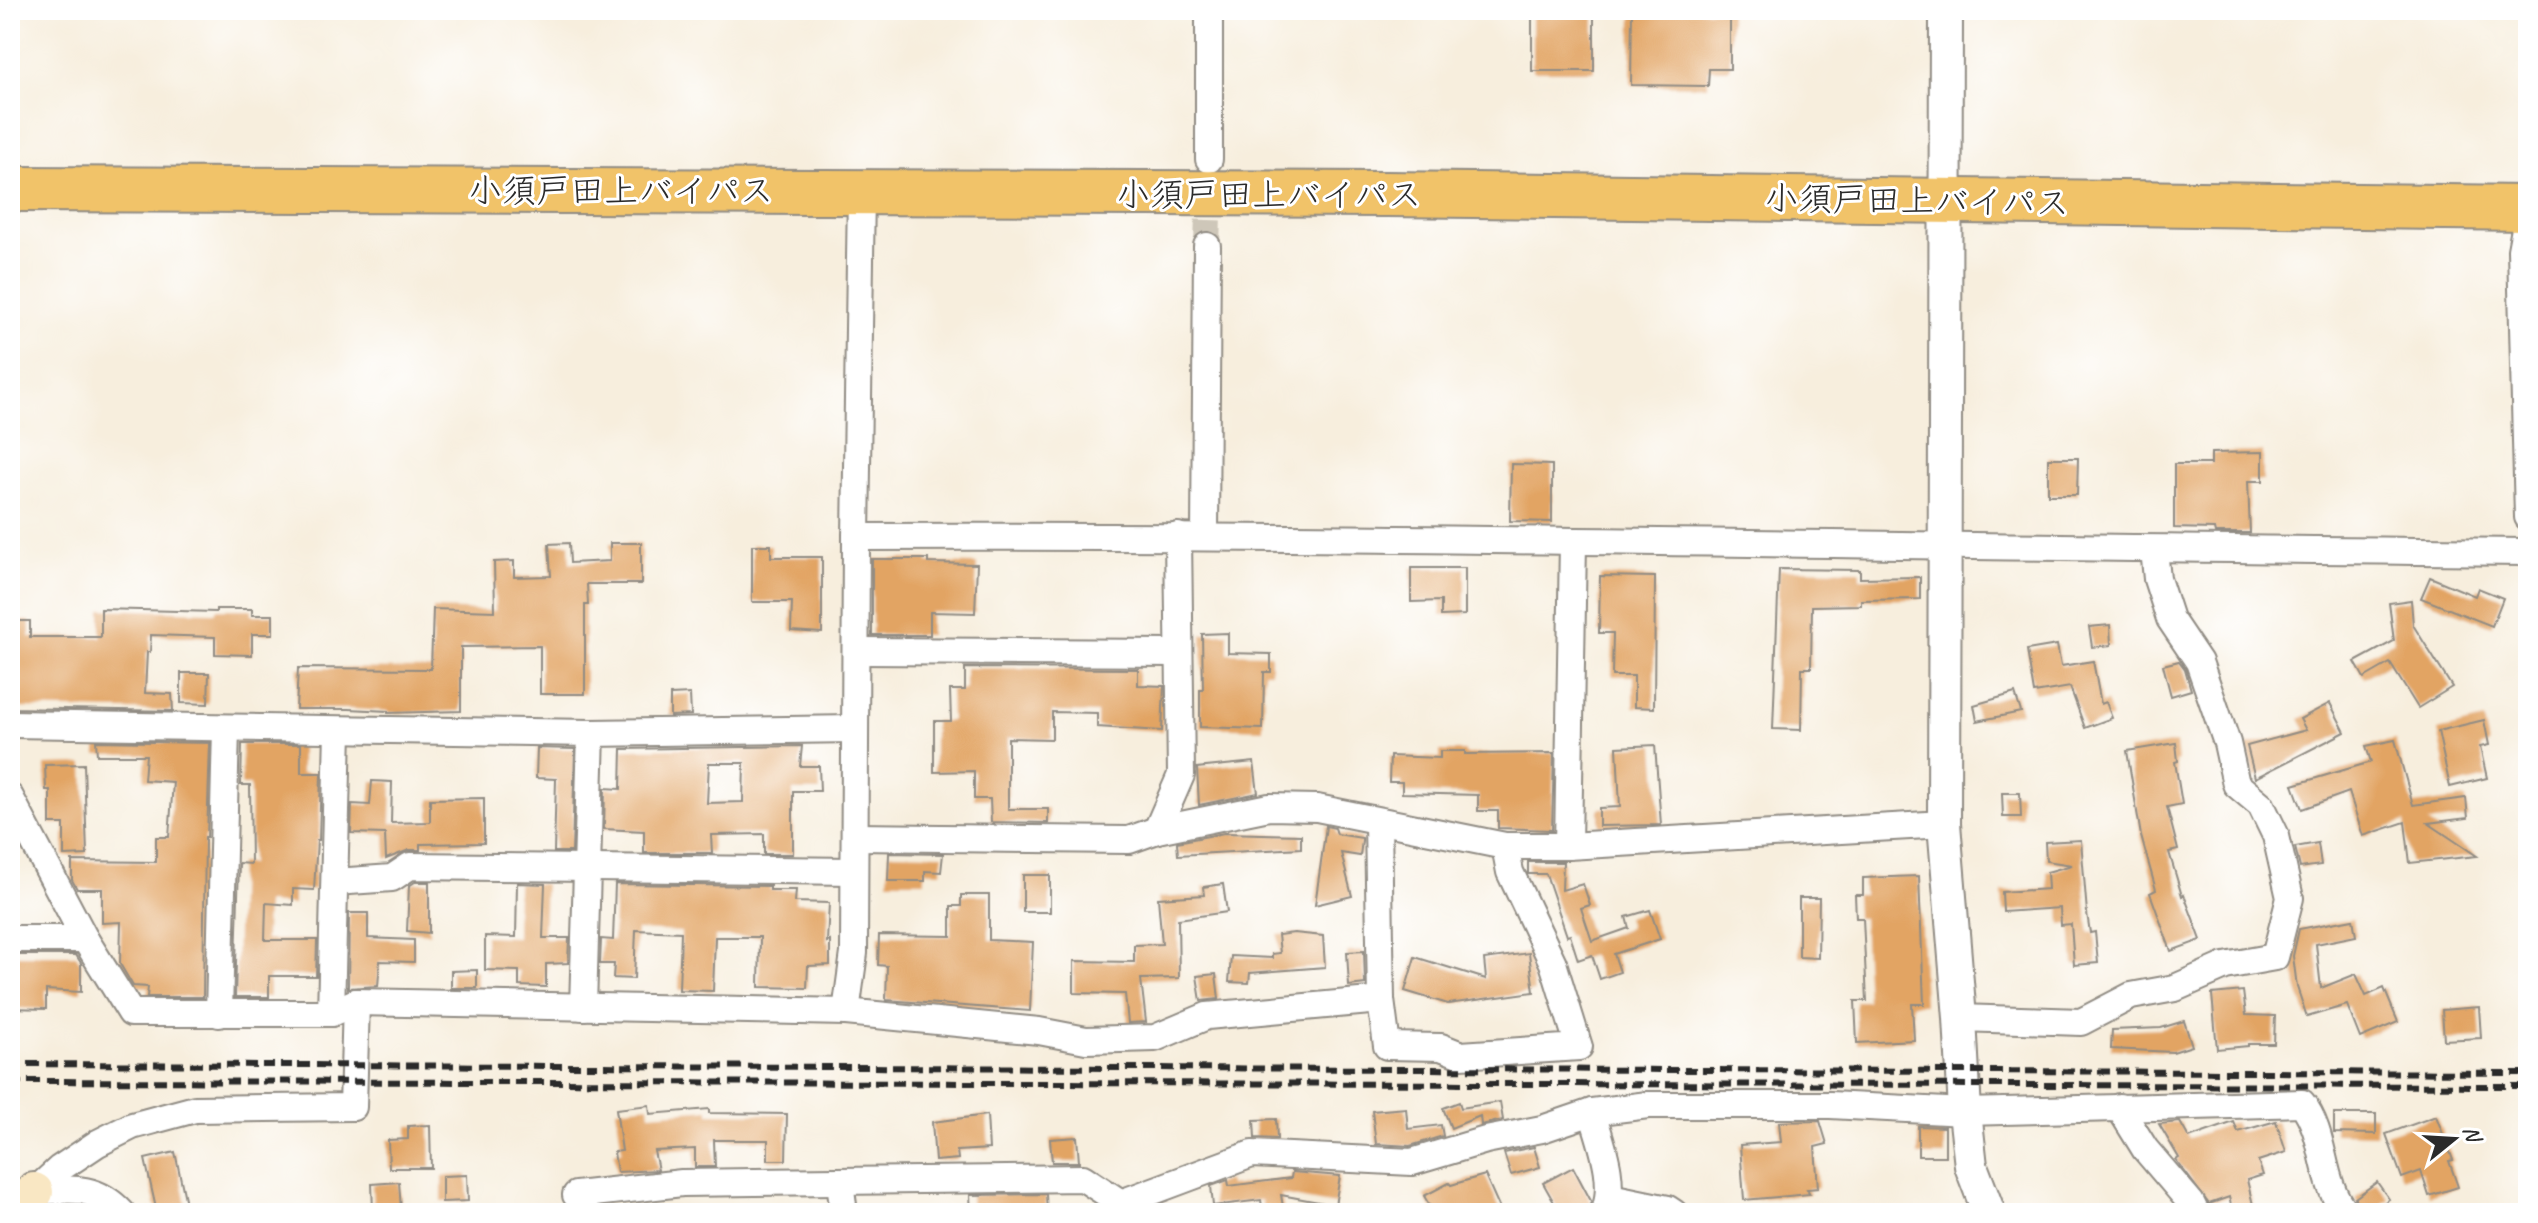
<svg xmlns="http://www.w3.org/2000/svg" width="2538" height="1223" viewBox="0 0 2538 1223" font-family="Caveat,'Klee One',sans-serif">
  <rect width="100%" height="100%" fill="#fff"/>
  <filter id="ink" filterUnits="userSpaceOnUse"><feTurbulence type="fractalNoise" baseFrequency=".0125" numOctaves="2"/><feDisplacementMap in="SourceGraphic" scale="16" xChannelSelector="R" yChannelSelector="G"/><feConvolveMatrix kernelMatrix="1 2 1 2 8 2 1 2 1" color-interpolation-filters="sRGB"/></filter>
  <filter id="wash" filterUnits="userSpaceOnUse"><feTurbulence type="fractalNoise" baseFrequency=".006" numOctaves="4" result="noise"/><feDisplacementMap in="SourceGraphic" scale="32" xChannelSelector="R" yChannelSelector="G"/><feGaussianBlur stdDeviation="1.8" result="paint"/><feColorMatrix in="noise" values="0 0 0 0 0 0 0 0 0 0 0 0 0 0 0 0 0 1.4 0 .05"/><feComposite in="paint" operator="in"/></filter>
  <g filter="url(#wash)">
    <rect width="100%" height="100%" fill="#f7eedd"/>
    <g id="blocks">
      <!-- building -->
      <g fill="#e2a463" fill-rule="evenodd">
        <rect x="1532" y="10" width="62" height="61"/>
        <polygon points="1632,10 1730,10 1730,69 1709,69 1708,86 1631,85"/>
        <polygon points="2263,452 2263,481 2248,481 2250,533 2215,533 2214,529 2174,528 2174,464 2211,464 2211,453"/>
        <polygon points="2048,458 2078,458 2077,495 2048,495"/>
        <polygon points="1511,464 1552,465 1552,522 1510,521"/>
        <polygon points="569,543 570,563 610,561 610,543 641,543 641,584 587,584 588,605 585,605 585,694 540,694 540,646 461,647 461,711 388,713 388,711 349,709 296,709 298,668 431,669 433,609 495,611 494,562 514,561 514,577 551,576 549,544"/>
        <polygon points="752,545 771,545 771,557 822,557 822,633 791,631 792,602 752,602"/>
        <polygon points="872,559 928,559 928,563 977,564 975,613 930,612 930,635 872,635"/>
        <polygon points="1411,568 1465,568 1465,615 1441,616 1441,601 1411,602"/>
        <polygon points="1779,569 1860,570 1860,578 1920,577 1920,599 1861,600 1861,605 1812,606 1811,668 1802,668 1801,730 1773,729"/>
        <polygon points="1600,576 1655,577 1654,708 1634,707 1634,676 1612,676 1613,633 1599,633"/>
        <polygon points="2430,577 2475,596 2478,588 2503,598 2492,626 2421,598"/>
        <polygon points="2411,600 2413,625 2452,687 2418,708 2390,663 2364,678 2355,662 2394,641 2389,603"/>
        <polygon points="101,609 216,612 216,609 252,609 252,615 273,615 273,634 252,634 252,655 215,654 215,637 151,635 150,652 147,652 145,693 172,694 173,711 10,708 10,621 30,621 30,637 101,637"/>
        <polygon points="2110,625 2111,645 2092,647 2089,627"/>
        <polygon points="1228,633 1228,653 1271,654 1271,672 1264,672 1263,729 1200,727 1200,690 1203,690 1202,634"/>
        <polygon points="2057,645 2061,666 2093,661 2101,704 2106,702 2112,718 2085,728 2070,687 2034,693 2027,650"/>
        <polygon points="2179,661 2185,669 2191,690 2171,696 2163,665"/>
        <polygon points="965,668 1138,669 1138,685 1164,686 1162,731 1097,727 1097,713 1052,712 1052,739 1008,738 1008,809 1048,809 1048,823 991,822 990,799 974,799 974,771 934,772 934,721 951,721 950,690 965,690"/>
        <polygon points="181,673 209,673 208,704 181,703"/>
        <polygon points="2015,693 2021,712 1977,721 1974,705"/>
        <polygon points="690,694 691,715 670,716 670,695"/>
        <polygon points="2330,703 2345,732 2255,778 2247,746 2306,730 2300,719"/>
        <polygon points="2484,720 2489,745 2480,747 2487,778 2450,787 2438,731"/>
        <polygon points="2395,740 2413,805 2466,798 2468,818 2428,823 2477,856 2410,863 2405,822 2363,836 2349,792 2302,809 2293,785 2371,762 2366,746"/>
        <polygon points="96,741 210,743 207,837 205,837 203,997 147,997 148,987 133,986 120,964 121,922 102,923 102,889 77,889 72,880 72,861 156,862 156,837 169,837 173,782 144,780 146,755 97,755"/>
        <polygon points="2176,743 2178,761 2175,762 2182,804 2167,807 2178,850 2169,852 2182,896 2184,895 2201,940 2171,951 2150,893 2156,890 2141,836 2127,751"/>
        <polygon points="242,744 301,744 301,773 321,773 319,840 317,840 314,890 293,889 293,905 266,903 265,940 317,940 316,976 269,976 269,997 235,997 239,863 251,864 250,785 241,785"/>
        <polygon points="1655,745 1661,825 1599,826 1599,808 1620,807 1617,747"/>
        <path d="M802,746L800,766H819L820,791H793V854H764V834L711,835L712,853H644V831L604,829L605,788L621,789L622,749ZM709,763H744L743,802L707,803Z"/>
        <polygon points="537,748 575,749 572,852 554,852 556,779 536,778"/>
        <polygon points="1440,751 1465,751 1465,754 1554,753 1552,830 1498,828 1498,811 1478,811 1478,795 1402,793 1402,782 1389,782 1390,756 1440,758"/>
        <polygon points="1254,762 1258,793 1199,805 1197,768"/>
        <polygon points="84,764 87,855 64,856 64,824 50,824 50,790 46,790 45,765"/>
        <polygon points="372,781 392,782 391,823 430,822 430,799 484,798 484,843 420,844 420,850 409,850 386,859 385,834 351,833 352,804 370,805"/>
        <polygon points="2002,793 2020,793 2021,817 2003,817"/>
        <polygon points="1326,826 1335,828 1337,834 1362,838 1362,840 1360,856 1341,853 1352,896 1315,905"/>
        <polygon points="1224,833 1301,835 1301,848 1178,855 1177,842"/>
        <polygon points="2081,840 2087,913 2090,933 2095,932 2098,963 2074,965 2071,924 2061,925 2060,908 2003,912 2002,892 2048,889 2047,872 2072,865 2046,861 2045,842"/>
        <polygon points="2318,843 2321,865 2300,868 2295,847"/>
        <polygon points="889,853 943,854 941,872 925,871 925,881 888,881"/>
        <polygon points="1528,862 1563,862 1562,890 1583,884 1590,905 1581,908 1592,941 1629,928 1626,917 1650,910 1660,939 1614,954 1620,972 1600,979 1592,955 1578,960 1570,935 1567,936 1546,874 1528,874"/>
        <rect x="1023" y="875" width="27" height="37"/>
        <polygon points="1919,876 1924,1004 1912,1004 1914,1040 1857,1043 1855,1001 1867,1001 1863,918 1856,918 1855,895 1863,895 1863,878"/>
        <polygon points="415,882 429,882 429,933 407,931 409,886"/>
        <polygon points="517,883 545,884 543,938 569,938 568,963 546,964 546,987 519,986 519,971 485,970 485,936 516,937"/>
        <polygon points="615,884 770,886 770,890 796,890 795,902 829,903 827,942 830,941 830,965 808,966 807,988 759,987 760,937 715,937 713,991 679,990 681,932 636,930 634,979 613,978 614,964 600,964 601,939 613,940"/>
        <polygon points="1223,884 1227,912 1178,919 1179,978 1141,979 1146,1022 1128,1023 1125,994 1074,993 1074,961 1134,962 1134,945 1162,944 1158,898 1204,895 1203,887"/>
        <polygon points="961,895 989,895 989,940 1033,942 1030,1011 886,1000 887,966 878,965 879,935 951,936 951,906 961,906"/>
        <polygon points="1799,898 1819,898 1818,958 1799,957"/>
        <polygon points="349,913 368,913 368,938 414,940 414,962 380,961 378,986 348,988"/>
        <polygon points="2353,919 2356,936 2316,944 2321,988 2356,974 2366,996 2384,988 2398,1022 2360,1038 2347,1005 2307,1017 2297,987 2293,956 2299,929"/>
        <polygon points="1294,933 1323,936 1325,967 1250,973 1249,983 1229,982 1231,956 1272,958 1272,954 1280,953 1278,935"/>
        <polygon points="1364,951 1365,984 1349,986 1347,952"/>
        <polygon points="1529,953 1534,992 1448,1004 1405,991 1415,957 1486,979 1484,959"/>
        <polygon points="10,955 76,955 81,963 81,992 46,990 46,1009 10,1008"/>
        <polygon points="477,970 477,988 451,988 451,971"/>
        <polygon points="1216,974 1219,999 1201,1001 1197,976"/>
        <polygon points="2243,991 2246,1015 2275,1016 2274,1044 2248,1044 2248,1046 2217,1049 2212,994"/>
        <polygon points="2479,1007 2481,1038 2444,1040 2442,1010"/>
        <polygon points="2184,1021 2192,1046 2173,1052 2111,1049 2112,1030 2161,1028"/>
        <polygon points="1459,1102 1461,1108 1500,1102 1503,1120 1481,1125 1480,1116 1451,1128 1443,1108"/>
        <polygon points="649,1105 650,1114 709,1109 709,1113 787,1114 786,1160 768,1160 768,1140 714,1140 715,1167 695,1167 695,1149 654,1151 658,1170 617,1172 614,1152 622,1151 616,1109"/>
        <polygon points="1406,1108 1408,1129 1441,1125 1443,1136 1410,1146 1376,1144 1372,1111"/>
        <polygon points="2334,1114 2376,1114 2376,1134 2334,1133"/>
        <polygon points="987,1115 989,1149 957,1151 958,1159 935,1161 932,1122"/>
        <polygon points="2436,1116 2453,1160 2449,1161 2458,1187 2429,1196 2421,1171 2402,1178 2386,1134"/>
        <polygon points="1276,1119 1277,1139 1255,1138 1254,1120"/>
        <polygon points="1820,1121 1827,1144 1815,1147 1818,1188 1807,1189 1810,1194 1744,1200 1740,1145 1781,1142 1779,1122"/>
        <polygon points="2276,1121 2286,1152 2258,1161 2263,1175 2247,1180 2255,1213 2233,1213 2229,1197 2209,1204 2176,1160 2179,1158 2159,1124 2180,1122 2189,1138 2234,1122 2238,1132"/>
        <polygon points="430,1125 431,1168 389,1168 388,1140 408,1139 408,1126"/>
        <polygon points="1918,1126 1945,1127 1945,1156 1918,1156"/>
        <polygon points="1077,1137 1079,1162 1052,1162 1050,1139"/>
        <polygon points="1534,1147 1540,1167 1511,1175 1504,1153"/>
        <polygon points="175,1152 188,1213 157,1213 145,1159"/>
        <polygon points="1573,1167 1591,1201 1589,1210 1583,1213 1560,1213 1543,1183"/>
        <polygon points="1292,1172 1340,1176 1335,1205 1281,1195 1284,1213 1263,1213 1261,1200 1213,1206 1211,1186 1228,1180 1229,1186 1291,1178"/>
        <polygon points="467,1175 468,1201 442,1202 442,1176"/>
        <polygon points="1485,1175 1502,1213 1434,1213 1424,1196 1449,1183 1451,1185"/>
        <polygon points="399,1182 401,1209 373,1211 372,1184"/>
        <polygon points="2377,1182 2389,1199 2370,1213 2362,1213 2355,1198"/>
        <polygon points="1046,1194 1047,1213 971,1213 970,1195"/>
      </g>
    </g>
  </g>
  <g filter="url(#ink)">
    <use href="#blocks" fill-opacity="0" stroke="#918c84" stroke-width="2"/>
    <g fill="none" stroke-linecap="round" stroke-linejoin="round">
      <!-- minor-tunnel -->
      <polyline stroke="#cec7b9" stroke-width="26" stroke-dasharray="26 13" stroke-linecap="butt" points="1207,246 1209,182"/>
      <!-- minor casing -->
      <g stroke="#918c84" stroke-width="30">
        <g id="minor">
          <polyline points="1209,10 1209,159"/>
          <polyline points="2528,213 2521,250 2528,517"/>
          <polyline points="1205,536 1207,246"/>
          <path d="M856,537C1413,535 1970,548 2528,552"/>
          <polyline points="856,651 1178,653"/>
          <polyline points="10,724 591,733 855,729"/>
          <polyline points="10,797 85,939 131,1013 331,1013 356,1002 846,1012 1039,1031 1086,1040 1155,1038 1207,1016 1381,1000 1378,822"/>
          <polyline points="1157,830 1181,775 1178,536"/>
          <polyline points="855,837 1129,840 1157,830 1269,807 1317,808 1505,846 1568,846 1944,824"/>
          <polyline points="1568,846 1573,541"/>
          <polyline points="335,882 392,878 410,866 854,871"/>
          <polyline points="10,939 85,939"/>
          <polyline points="1381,1000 1387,1046 1441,1047 1461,1055 1579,1047 1553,963 1510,872 1505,846"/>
          <polyline points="583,1007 591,733"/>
          <polyline points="846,1012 854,953 856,537 861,191"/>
          <polyline points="331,1013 338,730"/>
          <polyline points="219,1014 226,728"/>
          <polyline points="1960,1018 2081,1022 2131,996 2175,988 2225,966 2275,957 2290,898 2276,836 2261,805 2236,784 2227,743 2199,662 2170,619 2157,579 2154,549"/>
          <polyline points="2119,1107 2145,1149 2191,1203 2196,1213"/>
          <polyline points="840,1182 844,1213"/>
          <path d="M30,1192C67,1190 94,1182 122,1213"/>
          <polyline points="34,1192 59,1169 98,1143 132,1126 195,1109 353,1107 356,1002"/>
          <polyline points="576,1195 682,1183 1083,1178 1121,1203 1252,1154 1412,1162 1486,1140 1542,1129 1592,1112"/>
          <polyline points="1610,1197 1668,1209 1674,1213"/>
          <path d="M1604,1213C1617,1182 1601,1143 1592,1112L1648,1105H1830L1965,1112L2302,1103C2327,1135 2319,1181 2346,1213"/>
        </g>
      </g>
      <!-- tertiary casing -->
      <g stroke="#918c84" stroke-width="36">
        <polyline id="tertiary" points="1946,10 1944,824 1960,1018 1965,1112 1971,1166 1989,1213"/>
      </g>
      <!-- secondary casing -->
      <g stroke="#918c84" stroke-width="42">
        <polyline id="secondary" points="13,1213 34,1192"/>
      </g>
      <!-- trunk casing -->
      <g stroke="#918c84" stroke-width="48">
        <polyline id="trunk" points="10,189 1387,194 2528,208"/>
      </g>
      <!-- minor -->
      <use href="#minor" stroke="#fff" stroke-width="26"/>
      <!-- tertiary -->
      <use href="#tertiary" stroke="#fff" stroke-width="32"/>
      <!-- secondary -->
      <use href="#secondary" stroke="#f9e7c3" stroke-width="38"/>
      <!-- trunk -->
      <use href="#trunk" stroke="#f1c369" stroke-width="44"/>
      <!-- rail -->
      <g stroke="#2b2b2b" stroke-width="6" stroke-dasharray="12 6" stroke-linecap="butt">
        <polyline points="10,1064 2528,1073"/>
        <polyline points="10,1081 2528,1086"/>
      </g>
    </g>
  </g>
  <g text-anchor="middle" stroke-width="6" stroke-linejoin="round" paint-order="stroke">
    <!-- street labels -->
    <g font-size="34" fill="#2b2b2b" stroke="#fff">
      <text x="621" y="202">小須戸田上バイパス</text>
      <text x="1269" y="206">小須戸田上バイパス</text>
      <text transform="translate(1917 200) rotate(1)" y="12">小須戸田上バイパス</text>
    </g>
  </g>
  <!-- margin -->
  <rect width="2538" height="1223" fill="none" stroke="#fff" stroke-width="40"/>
  <!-- north arrow -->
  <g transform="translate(2454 1139) rotate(72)" stroke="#ffffff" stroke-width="6" paint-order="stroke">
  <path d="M0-6L14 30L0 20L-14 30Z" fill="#2b2b2b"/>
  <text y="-12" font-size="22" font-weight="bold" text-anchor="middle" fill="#2b2b2b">N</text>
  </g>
</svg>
